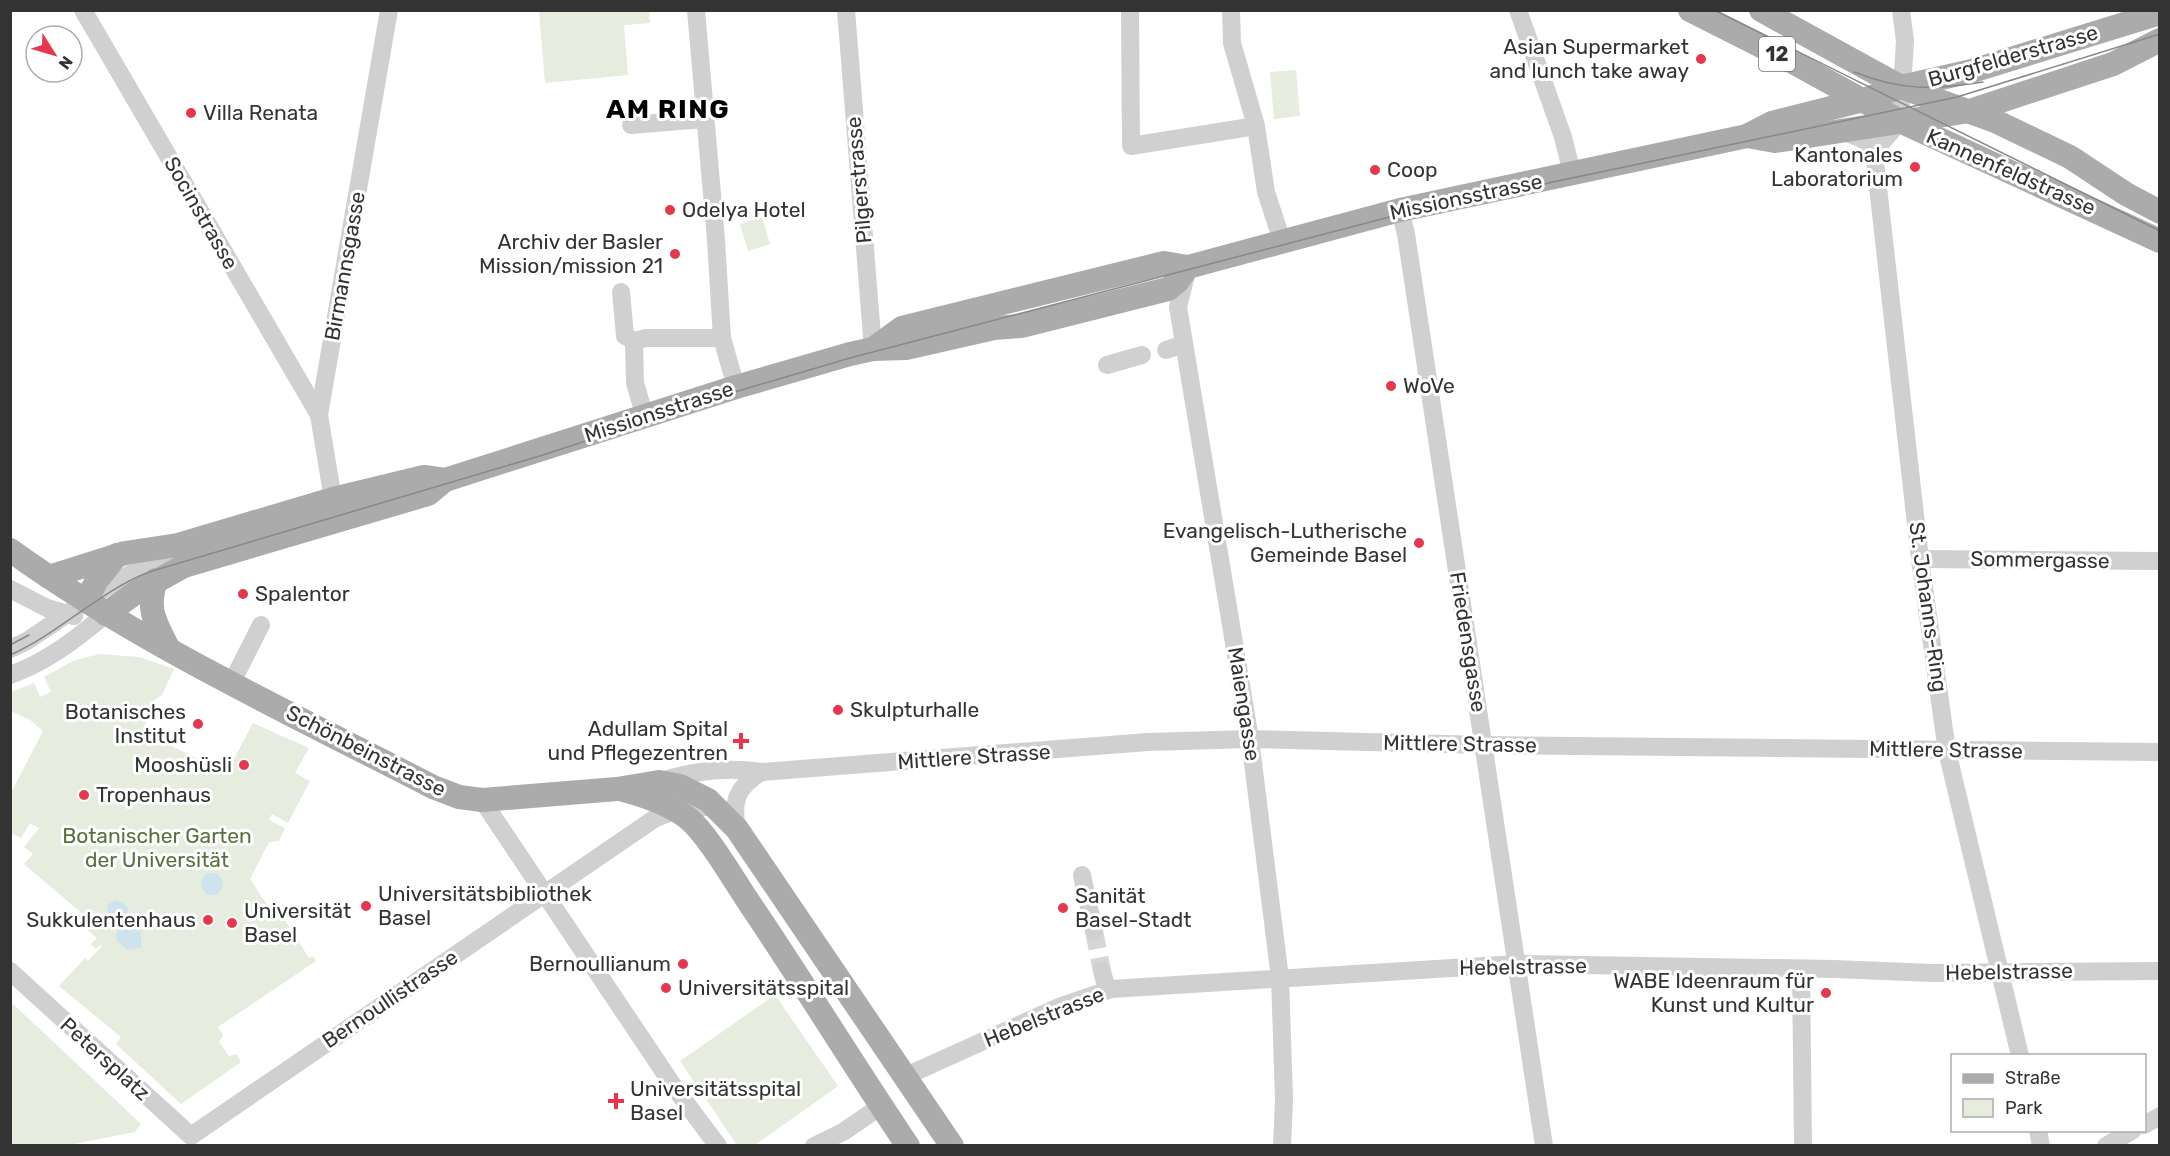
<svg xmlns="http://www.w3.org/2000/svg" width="2170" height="1156" viewBox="0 0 2170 1156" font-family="Rubik,sans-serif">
  <rect width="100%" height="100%" fill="#fff"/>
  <!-- green -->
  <g fill="#e6ecde">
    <polygon points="539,11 649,11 650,23 624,25 628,75 545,83"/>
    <polygon points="1296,70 1300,116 1274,119 1270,72"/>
    <polygon points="762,217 770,244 748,251 740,224"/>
    <polygon points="99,654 139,657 174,669 162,695 151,702 153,711 144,726 173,739 170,745 198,759 201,754 228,770 253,723 309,748 295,773 310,781 288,823 272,814 269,820 285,828 279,841 269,842 250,879 273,914 281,914 309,958 313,956 316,961 218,1027 223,1035 219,1042 229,1056 236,1054 241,1062 181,1104 116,1044 121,1037 59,986 85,958 88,961 102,946 100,945 96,949 91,944 97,938 86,929 92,922 24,864 33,854 24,847 39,828 30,823 21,838 11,833 11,793 43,731 30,720 11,711 11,692 34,683 40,697 51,692 44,677 73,661"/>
    <polygon points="775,995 838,1086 755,1145 737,1145 680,1061"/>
    <polygon points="13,1004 141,1124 135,1132 69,1145 11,1145 10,1007"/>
  </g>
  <!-- water -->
  <g fill="#cee3ee">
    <circle cx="212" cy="884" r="11"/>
    <polygon points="117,900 127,906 131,920 141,930 141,948 128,950 117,941 116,933 120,926 107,913 108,904"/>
  </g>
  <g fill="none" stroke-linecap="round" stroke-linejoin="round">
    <!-- minor-tunnel -->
    <polyline stroke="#d6d6d6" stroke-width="18" stroke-dasharray="18 9" stroke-linecap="butt" points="1094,931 1102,971"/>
    <!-- minor -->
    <g stroke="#d0d0d0" stroke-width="18">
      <polyline points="83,10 319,415"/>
      <polyline points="696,10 716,240 722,338 736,387"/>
      <polyline points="846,10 873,349"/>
      <polyline points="1130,10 1131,146 1256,126 1266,192 1282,241"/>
      <polyline points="1231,10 1232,43 1256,126"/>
      <polyline points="1518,10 1563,137 1572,173"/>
      <polyline points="631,125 704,119"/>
      <polyline points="1842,131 1862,139 1874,152 1920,559 1947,751 2020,1056"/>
      <polyline points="1874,152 1900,121 1905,41 1901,10"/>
      <polyline points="1400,210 1406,234 1544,1146"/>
      <polyline points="1187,271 1178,307 1250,739 1280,978 1284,1099 1282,1146"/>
      <polyline points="621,292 625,336 634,341 646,338 722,338"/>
      <polyline points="634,341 635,383 645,417"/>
      <polyline points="1166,350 1184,344"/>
      <polyline points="1107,365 1142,355"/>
      <polyline points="335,511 319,415 389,10"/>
      <polyline points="1920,559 2160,561"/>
      <polyline points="10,589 47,608 74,616"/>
      <polyline points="10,649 27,641 107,587 178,548"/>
      <path d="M10,675C47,662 76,639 106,614"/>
      <polyline points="232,682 261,625"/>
      <path d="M661,781C693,771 728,767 761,772L1148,742L1250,739L1484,745L2160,752"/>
      <polyline points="482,800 674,1087 718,1146"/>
      <path d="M737,829C732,801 736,788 761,772"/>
      <polyline points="1082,875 1094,931"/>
      <polyline points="1801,969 1803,1146"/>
      <polyline points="10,971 191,1136"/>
      <polyline points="1102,971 1107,990"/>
      <polyline points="906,1076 1059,1007 1111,989 1517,964 1834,969 1932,973 2160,971"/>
      <polyline points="2144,1125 2160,1116"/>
      <polyline points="2038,1130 2041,1146"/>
      <polyline points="191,1136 654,819 684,807 718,807"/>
      <polyline points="814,1146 843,1132 881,1106"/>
      <polyline points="2106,1146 2133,1130"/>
    </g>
    <!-- major -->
    <g stroke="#ababab" stroke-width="24">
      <polyline points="1690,10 1791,61 1900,121 2160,241"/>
      <polyline points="1761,10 1901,87 1995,121 2070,157 2126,194 2160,212"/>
      <polyline points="1747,136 1775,141 1970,111 2113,64 2160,40"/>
      <polyline points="873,349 902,328 1164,263 1188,267 1400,210 1747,136 1772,123 1863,100 1901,87 1972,71 2160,13"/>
      <path d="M10,550C141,644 290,713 433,787L459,797L482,800L617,789L659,782L680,786L708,800L737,829L952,1146"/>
      <polyline points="49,577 125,553 178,545 333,499 424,477 445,480 736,387 850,354 873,349 906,348 994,328 1021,326 1168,289 1177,282 1188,267"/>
      <path d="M156,580C146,610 155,621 168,648"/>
      <polyline points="86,601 97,580 117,555"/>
      <polyline points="106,614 135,593 184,566 428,494 445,480"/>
      <path d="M623,790C646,796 670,804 689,819C708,835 735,882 750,904C804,984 854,1066 908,1146"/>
    </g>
    <!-- tram -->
    <g stroke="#888" stroke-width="1.5">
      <polyline points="1714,10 2160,231"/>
      <path d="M1854,72C1902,91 1933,90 1983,82"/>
      <polyline points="10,645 29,635"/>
      <path d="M10,655C60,633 98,592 149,572L543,455L738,391L850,358L1401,214L1957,97L2160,34"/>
    </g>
  </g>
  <!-- markers -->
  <g fill="#e7374d" stroke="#fff" stroke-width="2">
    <circle cx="1701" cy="59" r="6"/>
    <circle cx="191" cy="113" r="6"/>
    <circle cx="1915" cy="167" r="6"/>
    <circle cx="1375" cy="170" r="6"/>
    <circle cx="670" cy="210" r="6"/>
    <circle cx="675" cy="254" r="6"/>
    <circle cx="1391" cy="386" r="6"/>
    <circle cx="1419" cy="543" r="6"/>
    <circle cx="243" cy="594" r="6"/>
    <circle cx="838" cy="710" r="6"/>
    <circle cx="198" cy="724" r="6"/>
    <path d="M738 732h6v6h6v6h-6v6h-6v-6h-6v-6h6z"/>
    <circle cx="244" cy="765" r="6"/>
    <circle cx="84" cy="795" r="6"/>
    <circle cx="366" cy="906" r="6"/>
    <circle cx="1063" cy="908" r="6"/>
    <circle cx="208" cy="920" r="6"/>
    <circle cx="232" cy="923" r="6"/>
    <circle cx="683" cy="964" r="6"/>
    <circle cx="666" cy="988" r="6"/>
    <circle cx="1826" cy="993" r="6"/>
    <path d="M613 1092h6v6h6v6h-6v6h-6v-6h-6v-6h6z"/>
  </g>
  <g text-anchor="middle" stroke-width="6" stroke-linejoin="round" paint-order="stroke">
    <!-- shield labels -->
    <rect fill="#fff" stroke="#707070" stroke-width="1.5" x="1759" y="37" width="36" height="34" rx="4.5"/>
    <g font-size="20" font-weight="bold" fill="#333">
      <text x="1777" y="61">12</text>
    </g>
    <!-- poi labels -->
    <g font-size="21" fill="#333" stroke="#fff" text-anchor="start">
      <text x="1689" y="54" text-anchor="end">Asian Supermarket<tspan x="1689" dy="24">and lunch take away</tspan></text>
      <text x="203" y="120">Villa Renata</text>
      <text x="1903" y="162" text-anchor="end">Kantonales<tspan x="1903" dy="24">Laboratorium</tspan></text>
      <text x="1387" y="177">Coop</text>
      <text x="682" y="217">Odelya Hotel</text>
      <text x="663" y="249" text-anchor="end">Archiv der Basler<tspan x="663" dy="24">Mission/mission 21</tspan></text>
      <text x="1403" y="393">WoVe</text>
      <text x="1407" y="538" text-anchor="end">Evangelisch-Lutherische<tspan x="1407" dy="24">Gemeinde Basel</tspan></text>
      <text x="255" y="601">Spalentor</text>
      <text x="850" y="717">Skulpturhalle</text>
      <text x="186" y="719" text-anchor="end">Botanisches<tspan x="186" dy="24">Institut</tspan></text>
      <text x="728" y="736" text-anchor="end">Adullam Spital<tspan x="728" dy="24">und Pflegezentren</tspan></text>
      <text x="232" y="772" text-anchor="end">Mooshüsli</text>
      <text x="96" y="802">Tropenhaus</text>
      <text x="378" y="901">Universitätsbibliothek<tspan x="378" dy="24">Basel</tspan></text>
      <text x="1075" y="903">Sanität<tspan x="1075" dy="24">Basel-Stadt</tspan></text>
      <text x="244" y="918">Universität<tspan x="244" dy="24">Basel</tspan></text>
      <text x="196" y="927" text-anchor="end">Sukkulentenhaus</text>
      <text x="671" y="971" text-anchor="end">Bernoullianum</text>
      <text x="1814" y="988" text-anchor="end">WABE Ideenraum für<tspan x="1814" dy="24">Kunst und Kultur</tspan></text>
      <text x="678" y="995">Universitätsspital</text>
      <text x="630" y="1096">Universitätsspital<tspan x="630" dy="24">Basel</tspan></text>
    </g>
    <!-- street labels -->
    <g font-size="21" fill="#333" stroke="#fff">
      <text transform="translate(2013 56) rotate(-16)" y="7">Burgfelderstrasse</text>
      <text transform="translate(2011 172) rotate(24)" y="7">Kannenfeldstrasse</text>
      <text transform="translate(859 180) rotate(-95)" y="7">Pilgerstrasse</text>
      <text transform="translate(1466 197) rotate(-12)" y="7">Missionsstrasse</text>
      <text transform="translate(201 213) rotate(60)" y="7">Socinstrasse</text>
      <text transform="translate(345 266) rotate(-80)" y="7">Birmannsgasse</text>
      <text transform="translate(659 412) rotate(-18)" y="7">Missionsstrasse</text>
      <text transform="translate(2040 560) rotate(1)" y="7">Sommergasse</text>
      <text transform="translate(1928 607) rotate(82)" y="7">St. Johanns-Ring</text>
      <text transform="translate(1468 642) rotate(81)" y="7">Friedensgasse</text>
      <text transform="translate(1244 704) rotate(81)" y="7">Maiengasse</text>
      <text transform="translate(1460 744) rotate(1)" y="7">Mittlere Strasse</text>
      <text transform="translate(1946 750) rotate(1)" y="7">Mittlere Strasse</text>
      <text transform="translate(366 751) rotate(27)" y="7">Schönbeinstrasse</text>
      <text transform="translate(974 757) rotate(-4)" y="7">Mittlere Strasse</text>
      <text transform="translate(1523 967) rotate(-1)" y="7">Hebelstrasse</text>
      <text transform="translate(2009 972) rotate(-1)" y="7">Hebelstrasse</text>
      <text transform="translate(390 999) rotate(-34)" y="7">Bernoullistrasse</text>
      <text transform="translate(1044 1017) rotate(-22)" y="7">Hebelstrasse</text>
      <text transform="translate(105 1059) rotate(42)" y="7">Petersplatz</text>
    </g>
    <!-- park labels -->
    <g font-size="21" fill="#58703e" stroke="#fff">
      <text x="157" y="843">Botanischer Garten<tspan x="157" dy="24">der Universität</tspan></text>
    </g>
    <!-- district labels -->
    <g font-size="27" font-weight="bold" letter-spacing="1.5" fill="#000" stroke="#fff">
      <text x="668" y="118">AM RING</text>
    </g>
  </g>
  <!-- border -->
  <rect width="2170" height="1156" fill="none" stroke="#333333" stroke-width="24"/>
  <!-- legend -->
  <rect x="1951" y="1054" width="195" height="78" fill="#ffffff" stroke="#adadad" stroke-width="1.5"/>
  <rect x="1963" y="1074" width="30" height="9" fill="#ababab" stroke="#adadad" stroke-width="1.5"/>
  <text x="2005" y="1084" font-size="18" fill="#333333">Straße</text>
  <rect x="1963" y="1099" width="30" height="18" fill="#e6ecde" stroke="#adadad" stroke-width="1.5"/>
  <text x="2005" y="1114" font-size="18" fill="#333333">Park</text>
  <!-- north arrow -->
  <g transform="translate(54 54) rotate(127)"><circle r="28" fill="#ffffff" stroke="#adadad" stroke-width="1.5"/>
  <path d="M0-4.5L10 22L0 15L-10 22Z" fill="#e7374d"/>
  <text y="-9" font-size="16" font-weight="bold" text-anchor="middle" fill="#333333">N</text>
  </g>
</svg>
